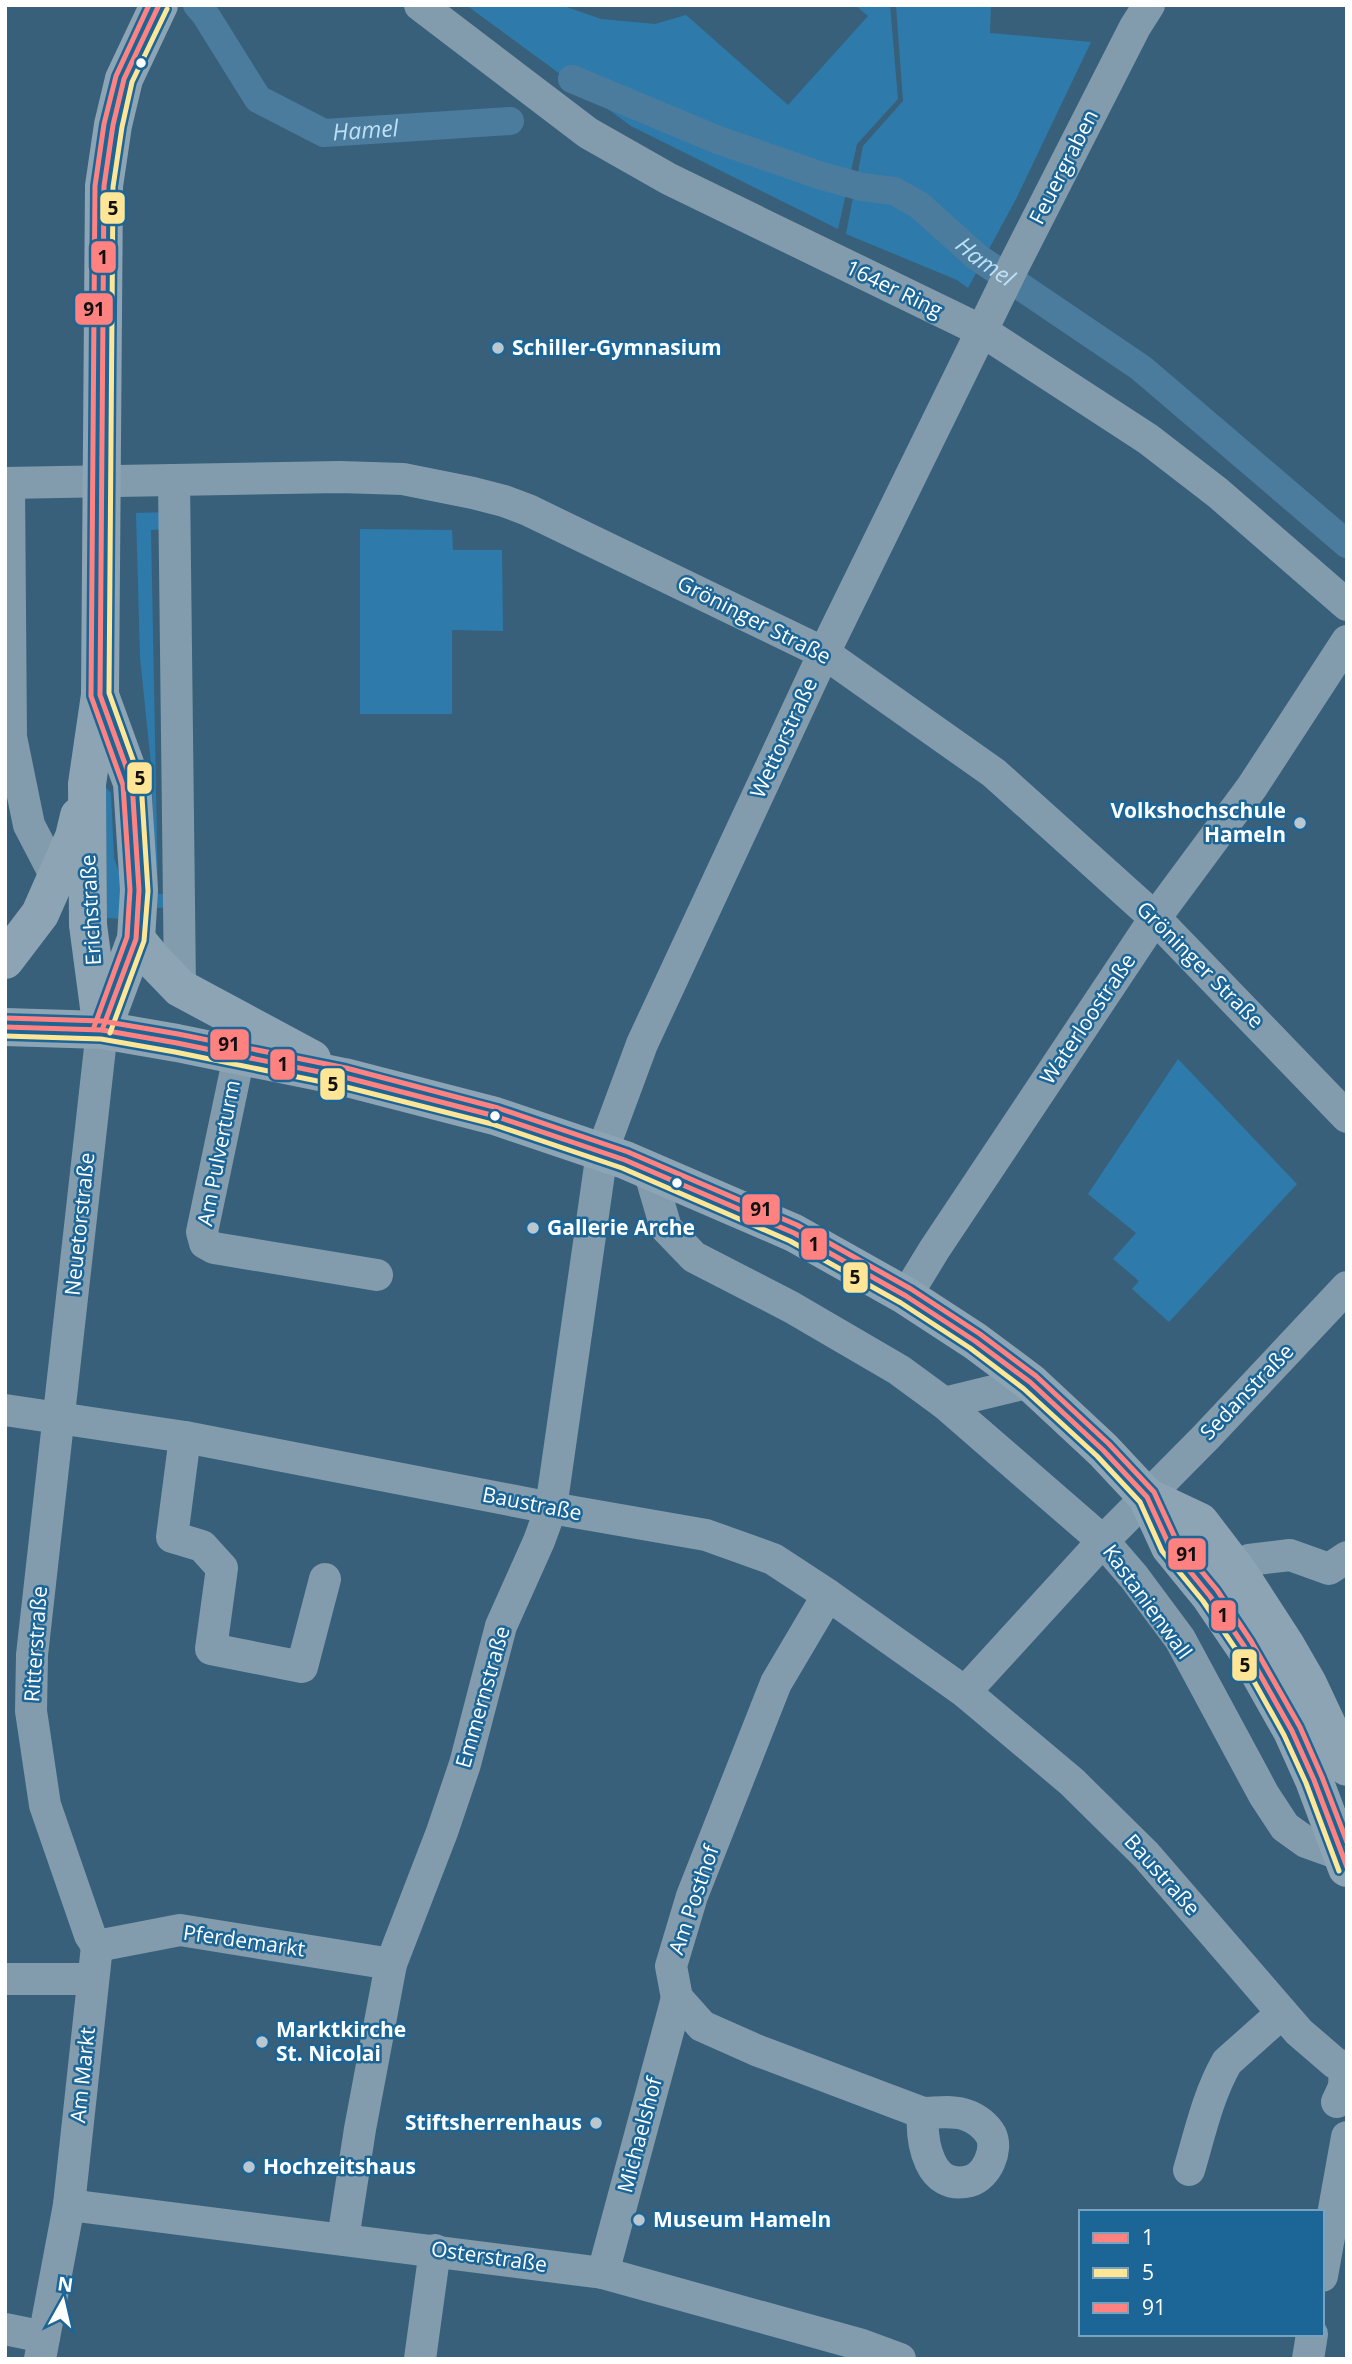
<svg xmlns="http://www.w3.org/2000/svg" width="1352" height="2364" viewBox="0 0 1352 2364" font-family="'Open Sans',sans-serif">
  <rect width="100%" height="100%" fill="#38607b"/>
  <!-- green -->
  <g fill="#2e7bab">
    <polygon points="466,5 561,5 601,19 655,24 686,15 788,105 868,16 855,5 890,5 898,99 857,144 838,229 631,126"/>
    <polygon points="896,5 991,5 990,33 1091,42 1017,197 968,288 957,280 846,234 863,146 903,101"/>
    <polygon points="168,512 168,529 151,530 158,894 171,894 170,907 157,908 151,764 140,657 136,513"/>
    <polygon points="360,529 452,530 453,550 502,550 503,631 452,630 452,714 360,714"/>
    <polygon points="106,788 111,793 114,858 126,893 123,919 107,918"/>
    <polygon points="1178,1059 1297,1184 1169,1322 1132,1289 1139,1281 1113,1259 1136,1233 1088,1194"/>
  </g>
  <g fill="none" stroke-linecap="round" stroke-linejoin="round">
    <!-- canal -->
    <g stroke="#4b7c9e" stroke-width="28">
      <path id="s1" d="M197,5L205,14L258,99L324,133L510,121"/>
      <path id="s2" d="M572,79L718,140L822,176L862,187L894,191L919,205L977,257L1141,368L1347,544"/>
    </g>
    <!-- minor -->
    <g stroke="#829cad" stroke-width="32">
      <polyline points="420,5 588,133 669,179 982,331 1148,439 1218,493 1347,605"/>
      <polyline points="174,480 180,988"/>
      <polyline points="5,483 340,477 403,479 473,493 504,501 528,510 824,653 994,773 1155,918 1347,1117"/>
      <polyline points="9,484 11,737 29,825 56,877"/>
      <polyline points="239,1056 202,1232 205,1243 214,1248 377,1275"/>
      <polyline points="649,1170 666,1228 694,1257 791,1307 899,1370 944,1403 1103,1541 1134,1577 1180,1639 1264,1795 1285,1827 1306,1842 1342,1855"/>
      <polyline points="906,1296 934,1250 1155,918 1252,787 1347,641"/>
      <polyline points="944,1403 1030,1382"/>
      <polyline points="5,1410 185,1437 551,1508 706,1535 773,1559 828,1595 965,1692 1072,1782 1146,1855 1299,2032 1335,2063 1347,2068"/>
      <polyline points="185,1437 172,1537 202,1546 222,1568 211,1649 302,1667 325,1579"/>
      <polyline points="1249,1560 1290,1555 1329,1569 1347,1557"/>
      <path d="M828,1595L776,1683L692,1896L671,1966L677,1998L702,2026L756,2050L923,2113C921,2142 929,2192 970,2181C987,2176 998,2150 991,2135C986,2126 976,2118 966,2115C954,2110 936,2113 923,2113"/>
      <polyline points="965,1692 1103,1541 1206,1437 1347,1287"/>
      <polyline points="97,1946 90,1935 45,1805 31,1711 32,1655 102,1030"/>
      <polyline points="97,1946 180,1930 391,1964"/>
      <polyline points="5,1979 93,1979"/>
      <polyline points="1337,2102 1344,2087 1345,2067"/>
      <path d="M1189,2170C1200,2133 1208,2095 1227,2062L1282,2013"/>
      <polyline points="69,2205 603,2273 862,2345 900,2359"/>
      <polyline points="343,2239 360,2129 391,1964 442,1832 465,1764 501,1626 539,1541 551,1508 602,1152 642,1044 824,653 1015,263 1135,27 1149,5"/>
      <polyline points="603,2273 677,1998"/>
      <polyline points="1322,2276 1347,2137"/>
      <polyline points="5,2329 44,2337"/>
      <polyline points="40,2359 69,2205 97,1946"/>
      <polyline points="420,2359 435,2250"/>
      <polyline points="1308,2359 1312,2334"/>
    </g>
    <!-- major -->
    <g stroke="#8da4b4" stroke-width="38">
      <polyline points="101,698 132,783 139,890 136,939 104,1025"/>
      <polyline points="136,939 154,961 180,988 312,1059"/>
      <polyline points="5,960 40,914 74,837 79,816"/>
      <polyline points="5,1027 102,1030 177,1043 344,1077 495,1116 625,1160 794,1233 906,1296 975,1341 1030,1382 1103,1450 1147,1497 1170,1547 1210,1596 1244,1646 1292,1731 1314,1780 1347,1868"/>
      <polyline points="102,1030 88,925 87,784 100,695 104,186 113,125 124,79 159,5"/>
      <polyline points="1147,1497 1200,1522 1239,1573 1285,1644 1308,1684 1347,1767"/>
    </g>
    <!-- bus-1 casing -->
    <g stroke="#1c6597" stroke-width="10">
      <g id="bus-1">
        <polyline points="5,1027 102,1030 177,1043 344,1077 495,1116 625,1160 794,1233 906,1296 975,1341 1030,1382 1103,1450 1147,1497 1170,1547 1210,1596 1244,1646 1292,1731 1314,1780 1347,1867"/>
        <polyline points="102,1030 136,939 139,890 132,783 100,695 104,186 113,125 124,79 159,5"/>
      </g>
    </g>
    <!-- bus-2 casing -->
    <g stroke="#1c6597" stroke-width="10">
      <g id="bus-2">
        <polyline points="110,1033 144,941 148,891 141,782 109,693 113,187 122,127 132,82 167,9"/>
        <polyline points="5,1036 101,1039 175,1052 342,1086 492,1124 622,1168 790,1241 901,1303 970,1348 1024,1389 1097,1456 1140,1502 1162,1551 1203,1601 1237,1651 1284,1735 1306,1783 1339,1871"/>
      </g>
    </g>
    <!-- bus-3 casing -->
    <g stroke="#1c6597" stroke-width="10">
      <g id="bus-3">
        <polyline points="5,1018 102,1021 178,1034 346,1068 498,1108 628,1152 797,1225 911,1289 980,1334 1036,1376 1109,1444 1154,1492 1177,1542 1217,1590 1251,1641 1300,1727 1322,1777 1347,1842"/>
        <polyline points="94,1027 127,937 130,890 123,785 91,696 95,186 104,124 116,76 149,5"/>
      </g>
    </g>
    <!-- bus-1 -->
    <use href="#bus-1" stroke="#ff8280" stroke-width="5"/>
    <!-- bus-2 -->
    <use href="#bus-2" stroke="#ffe596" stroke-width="5"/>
    <!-- bus-3 -->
    <use href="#bus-3" stroke="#ff8280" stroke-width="5"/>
  </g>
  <!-- markers -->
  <g fill="#fff" stroke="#1c6597" stroke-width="2.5">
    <circle cx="141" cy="63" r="6"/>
    <circle cx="495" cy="1116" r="6"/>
    <circle cx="677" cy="1183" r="6"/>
  </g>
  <g fill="#b9c7d1" stroke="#1c6597" stroke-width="2.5">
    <circle cx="498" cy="348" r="7"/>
    <circle cx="1300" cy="823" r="7"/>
    <circle cx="533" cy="1228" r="7"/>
    <circle cx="262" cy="2042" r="7"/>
    <circle cx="596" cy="2123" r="7"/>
    <circle cx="249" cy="2167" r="7"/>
    <circle cx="639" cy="2220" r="7"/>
  </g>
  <g text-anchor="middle" stroke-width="5" stroke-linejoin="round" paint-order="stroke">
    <!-- street labels -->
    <g font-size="21" fill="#fff" stroke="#1c6597">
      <text transform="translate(1064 167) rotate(-63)" y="7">Feuergraben</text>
      <text transform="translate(894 289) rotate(26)" y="7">164er Ring</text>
      <text transform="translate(754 620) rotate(27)" y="7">Gröninger Straße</text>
      <text transform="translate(784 738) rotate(-65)" y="7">Wettorstraße</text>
      <text transform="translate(91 910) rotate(-93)" y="7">Erichstraße</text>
      <text transform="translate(1200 965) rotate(45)" y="7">Gröninger Straße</text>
      <text transform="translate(1088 1019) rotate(-56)" y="7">Waterloostraße</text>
      <text transform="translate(219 1153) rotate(-79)" y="7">Am Pulverturm</text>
      <text transform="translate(80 1224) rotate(-84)" y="7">Neuetorstraße</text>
      <text transform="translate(1247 1392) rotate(-46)" y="7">Sedanstraße</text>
      <text transform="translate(532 1504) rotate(11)" y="7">Baustraße</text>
      <text transform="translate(1147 1602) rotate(54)" y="7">Kastanienwall</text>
      <text transform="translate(36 1644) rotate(-86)" y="7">Ritterstraße</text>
      <text transform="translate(483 1697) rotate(-74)" y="7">Emmernstraße</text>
      <text transform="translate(1162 1875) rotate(48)" y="7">Baustraße</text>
      <text transform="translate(694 1900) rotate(-71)" y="7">Am Posthof</text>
      <text transform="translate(244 1941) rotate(8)" y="7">Pferdemarkt</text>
      <text transform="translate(83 2075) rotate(-84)" y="7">Am Markt</text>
      <text transform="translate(640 2135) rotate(-75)" y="7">Michaelshof</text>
      <text transform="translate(489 2257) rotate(8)" y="7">Osterstraße</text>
    </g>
    <!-- poi labels -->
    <g font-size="21" font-weight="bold" fill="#fff" stroke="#1c6597" text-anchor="start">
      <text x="512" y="355">Schiller-Gymnasium</text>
      <text x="1286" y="818" text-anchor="end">Volkshochschule<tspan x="1286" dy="24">Hameln</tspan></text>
      <text x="547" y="1235">Gallerie Arche</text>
      <text x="276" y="2037">Marktkirche<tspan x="276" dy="24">St. Nicolai</tspan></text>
      <text x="582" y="2130" text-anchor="end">Stiftsherrenhaus</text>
      <text x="263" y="2174">Hochzeitshaus</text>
      <text x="653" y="2227">Museum Hameln</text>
    </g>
    <!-- water labels -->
    <g font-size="23" font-style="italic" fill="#bde0f6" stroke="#1c6597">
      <text dy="8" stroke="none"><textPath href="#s1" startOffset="228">Hamel</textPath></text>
      <text dy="8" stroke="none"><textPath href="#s2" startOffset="458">Hamel</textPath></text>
    </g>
  </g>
  <g stroke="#1c6597" stroke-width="2.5">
    <rect x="99" y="191" width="27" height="34" rx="7" fill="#ffe596"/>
    <rect x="90" y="240" width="27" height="34" rx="7" fill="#ff8280"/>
    <rect x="74" y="292" width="40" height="34" rx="7" fill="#ff8280"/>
    <rect x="126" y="761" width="27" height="34" rx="7" fill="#ffe596"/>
    <rect x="209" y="1028" width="41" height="33" rx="7" fill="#ff8280"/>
    <rect x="269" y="1048" width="27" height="33" rx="7" fill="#ff8280"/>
    <rect x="319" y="1067" width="27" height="34" rx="7" fill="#ffe596"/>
    <rect x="741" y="1193" width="40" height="33" rx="7" fill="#ff8280"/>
    <rect x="800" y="1227" width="28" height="34" rx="7" fill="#ff8280"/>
    <rect x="842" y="1261" width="27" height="33" rx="7" fill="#ffe596"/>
    <rect x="1167" y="1537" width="40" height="34" rx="7" fill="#ff8280"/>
    <rect x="1210" y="1599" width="27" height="33" rx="7" fill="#ff8280"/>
    <rect x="1231" y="1648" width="27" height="34" rx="7" fill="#ffe596"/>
  </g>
  <g font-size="19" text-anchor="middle" font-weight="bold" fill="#111">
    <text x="113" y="215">5</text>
    <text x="103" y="264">1</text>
    <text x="94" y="316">91</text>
    <text x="140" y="785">5</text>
    <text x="229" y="1051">91</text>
    <text x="283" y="1071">1</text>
    <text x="333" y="1091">5</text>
    <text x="761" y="1216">91</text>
    <text x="814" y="1251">1</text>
    <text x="855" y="1284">5</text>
    <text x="1187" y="1561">91</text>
    <text x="1223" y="1622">1</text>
    <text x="1245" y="1672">5</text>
  </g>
  <!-- border -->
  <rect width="1352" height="2364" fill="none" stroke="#ffffff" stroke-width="14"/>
  <!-- legend -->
  <rect x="1079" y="2210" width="245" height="126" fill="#1c6597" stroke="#77a3c1" stroke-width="2"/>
  <rect x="1093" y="2233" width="35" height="10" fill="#ff8280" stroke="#77a3c1" stroke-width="2"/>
  <text x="1142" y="2245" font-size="21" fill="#ffffff">1</text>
  <rect x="1093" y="2268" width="35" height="10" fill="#ffe596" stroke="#77a3c1" stroke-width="2"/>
  <text x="1142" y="2280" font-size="21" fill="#ffffff">5</text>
  <rect x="1093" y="2303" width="35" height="10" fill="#ff8280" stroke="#77a3c1" stroke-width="2"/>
  <text x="1142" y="2315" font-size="21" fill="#ffffff">91</text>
  <!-- north arrow -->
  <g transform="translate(63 2301) rotate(8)" stroke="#1c6597" stroke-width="5" paint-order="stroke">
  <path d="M0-5L12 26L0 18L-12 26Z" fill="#ffffff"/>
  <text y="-10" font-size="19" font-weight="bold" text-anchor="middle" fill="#ffffff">N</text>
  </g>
</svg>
